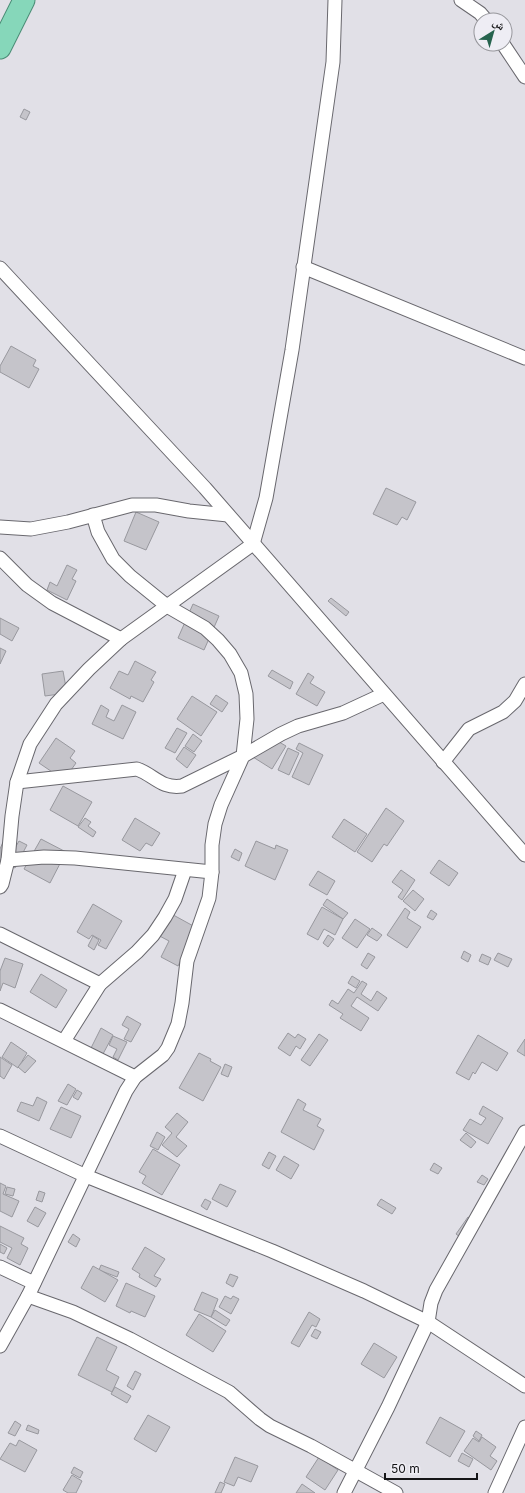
<svg xmlns="http://www.w3.org/2000/svg" width="525" height="1493" viewBox="0 0 525 1493" font-family="Inter,'Noto Naskh Arabic',sans-serif">
  <rect width="100%" height="100%" fill="#e1e0e7"/>
  <!-- building -->
  <g fill="#c5c4ca" stroke="#98989e">
    <polygon points="24,109 30,112 26,120 20,117"/>
    <polygon points="11,346 36,360 33,366 39,369 29,388 0,372 0,366"/>
    <polygon points="386,488 416,502 407,520 402,517 397,525 373,514"/>
    <polygon points="136,512 159,522 146,550 124,541"/>
    <polygon points="67,565 77,570 72,579 76,581 67,600 47,590 50,582 57,586"/>
    <polygon points="331,598 349,612 346,616 328,601"/>
    <polygon points="193,604 219,616 204,650 178,638"/>
    <polygon points="0,618 19,628 12,641 0,634"/>
    <polygon points="0,648 6,651 0,664"/>
    <polygon points="135,661 156,672 151,680 154,682 143,702 131,696 130,699 110,688 119,671 128,675"/>
    <polygon points="272,670 293,682 290,689 268,676"/>
    <polygon points="63,671 67,693 45,696 42,674"/>
    <polygon points="308,673 314,677 310,683 325,692 317,706 296,694"/>
    <polygon points="216,695 228,703 222,712 210,704"/>
    <polygon points="192,696 217,712 201,736 177,719"/>
    <polygon points="101,705 109,710 106,717 114,721 122,705 136,712 123,739 92,724"/>
    <polygon points="177,728 187,733 175,753 165,748"/>
    <polygon points="193,734 202,741 194,752 185,746"/>
    <polygon points="267,735 286,746 272,769 253,757"/>
    <polygon points="56,738 75,751 70,758 76,763 64,780 39,763"/>
    <polygon points="299,743 323,755 309,785 292,777 303,753 296,749"/>
    <polygon points="184,747 196,755 187,768 176,759"/>
    <polygon points="288,748 299,753 289,775 278,770"/>
    <polygon points="63,786 92,802 78,826 50,810"/>
    <polygon points="386,808 404,821 387,846 384,844 372,862 357,852"/>
    <polygon points="85,818 91,822 88,826 96,832 93,837 78,827"/>
    <polygon points="135,818 160,833 152,846 146,843 140,851 122,840"/>
    <polygon points="344,819 367,834 355,852 332,837"/>
    <polygon points="41,839 66,852 50,883 24,869"/>
    <polygon points="19,841 27,845 15,868 0,860 0,849 3,842 15,848"/>
    <polygon points="256,841 275,849 276,845 288,850 275,880 245,866"/>
    <polygon points="235,849 242,853 239,861 231,857"/>
    <polygon points="439,860 458,873 449,886 430,873"/>
    <polygon points="401,870 415,880 402,900 398,897 403,890 392,882"/>
    <polygon points="318,871 335,881 327,895 309,885"/>
    <polygon points="413,890 424,899 415,911 403,901"/>
    <polygon points="327,899 348,913 343,919 323,905"/>
    <polygon points="93,904 122,921 106,949 98,945 101,940 92,935 89,939 77,932"/>
    <polygon points="322,907 343,919 335,935 324,929 318,940 307,934"/>
    <polygon points="405,908 410,912 407,918 421,927 407,948 387,935"/>
    <polygon points="431,910 437,914 433,920 427,917"/>
    <polygon points="166,911 197,928 178,966 161,957 169,941 154,933"/>
    <polygon points="355,919 370,929 357,948 342,938"/>
    <polygon points="372,928 382,935 377,941 367,935"/>
    <polygon points="328,935 334,939 328,947 323,943"/>
    <polygon points="93,936 99,940 94,950 88,946"/>
    <polygon points="464,951 471,955 468,962 461,958"/>
    <polygon points="368,953 375,957 367,969 361,965"/>
    <polygon points="498,953 512,959 508,967 494,960"/>
    <polygon points="482,954 491,958 488,965 479,961"/>
    <polygon points="5,958 23,964 15,988 3,983 0,991 0,971"/>
    <polygon points="41,974 67,990 56,1008 30,992"/>
    <polygon points="352,976 360,981 356,988 348,983"/>
    <polygon points="362,981 367,984 361,994 371,1001 377,991 387,998 378,1011 357,997 351,1006 369,1018 361,1031 340,1018 343,1014 329,1005 332,1000 338,1004 348,989 354,993"/>
    <polygon points="127,1016 141,1024 131,1042 124,1039 129,1029 122,1025"/>
    <polygon points="101,1028 113,1035 103,1054 91,1048"/>
    <polygon points="288,1033 295,1038 298,1034 306,1039 300,1049 296,1046 290,1056 278,1048"/>
    <polygon points="319,1034 328,1040 310,1066 301,1060"/>
    <polygon points="478,1035 508,1053 497,1071 482,1062 475,1074 473,1072 469,1080 456,1073"/>
    <polygon points="113,1036 127,1042 118,1060 113,1057 117,1049 109,1045"/>
    <polygon points="525,1039 525,1056 517,1051"/>
    <polygon points="11,1042 27,1053 18,1068 2,1057"/>
    <polygon points="199,1053 211,1059 210,1061 221,1067 203,1101 179,1088"/>
    <polygon points="28,1055 36,1061 25,1073 18,1067"/>
    <polygon points="0,1057 12,1065 4,1079 0,1076"/>
    <polygon points="225,1064 232,1067 228,1077 221,1074"/>
    <polygon points="68,1084 76,1089 67,1105 58,1101"/>
    <polygon points="77,1090 82,1093 78,1100 73,1097"/>
    <polygon points="37,1097 47,1102 39,1121 17,1111 21,1102 33,1106"/>
    <polygon points="298,1099 306,1104 303,1110 321,1119 317,1126 324,1130 314,1150 281,1132"/>
    <polygon points="483,1106 503,1118 488,1144 463,1130 470,1119 481,1125 486,1118 479,1114"/>
    <polygon points="61,1107 81,1116 71,1138 50,1129"/>
    <polygon points="177,1113 188,1122 176,1137 187,1146 177,1157 162,1145 172,1133 165,1127"/>
    <polygon points="157,1132 165,1137 158,1150 150,1146"/>
    <polygon points="466,1133 476,1142 471,1148 460,1140"/>
    <polygon points="153,1149 180,1165 162,1195 142,1183 146,1176 139,1172"/>
    <polygon points="269,1152 276,1156 269,1169 262,1165"/>
    <polygon points="284,1156 299,1165 291,1179 276,1170"/>
    <polygon points="434,1163 442,1168 438,1174 430,1170"/>
    <polygon points="482,1175 488,1179 484,1185 477,1182"/>
    <polygon points="0,1183 6,1186 3,1194 19,1201 12,1217 0,1211"/>
    <polygon points="220,1184 236,1191 227,1207 212,1199"/>
    <polygon points="7,1187 15,1189 13,1196 5,1194"/>
    <polygon points="39,1191 45,1193 42,1202 36,1200"/>
    <polygon points="205,1199 211,1202 207,1210 201,1206"/>
    <polygon points="381,1199 396,1208 392,1214 377,1205"/>
    <polygon points="35,1207 46,1213 38,1227 27,1221"/>
    <polygon points="468,1217 473,1220 460,1237 456,1234"/>
    <polygon points="0,1226 24,1238 21,1244 28,1248 20,1265 7,1258 12,1248 0,1242"/>
    <polygon points="73,1234 80,1239 76,1247 68,1242"/>
    <polygon points="0,1244 7,1248 4,1254 0,1252"/>
    <polygon points="145,1247 165,1259 154,1276 161,1279 156,1287 139,1277 140,1274 132,1269"/>
    <polygon points="101,1265 119,1272 117,1277 99,1270"/>
    <polygon points="93,1266 118,1280 105,1302 81,1288"/>
    <polygon points="230,1274 238,1277 233,1287 226,1283"/>
    <polygon points="126,1283 155,1296 145,1317 131,1311 130,1313 116,1306"/>
    <polygon points="202,1292 218,1299 211,1317 194,1310"/>
    <polygon points="225,1296 231,1299 233,1296 239,1299 231,1314 219,1307"/>
    <polygon points="215,1310 230,1320 226,1326 211,1317"/>
    <polygon points="309,1312 320,1319 316,1327 312,1325 299,1347 291,1343"/>
    <polygon points="199,1314 226,1331 213,1352 186,1335"/>
    <polygon points="315,1329 321,1332 317,1339 311,1336"/>
    <polygon points="97,1337 117,1347 106,1370 119,1377 112,1392 78,1375"/>
    <polygon points="374,1343 397,1357 384,1378 361,1364"/>
    <polygon points="135,1371 141,1374 133,1390 127,1386"/>
    <polygon points="115,1387 131,1396 127,1403 111,1394"/>
    <polygon points="148,1415 170,1427 156,1452 134,1439"/>
    <polygon points="440,1417 465,1431 450,1457 426,1443"/>
    <polygon points="15,1421 21,1425 15,1436 8,1433"/>
    <polygon points="28,1425 39,1430 38,1434 26,1430"/>
    <polygon points="476,1431 482,1435 479,1441 473,1436"/>
    <polygon points="482,1437 496,1447 490,1456 497,1461 491,1470 464,1451 473,1438 479,1442"/>
    <polygon points="19,1440 37,1450 25,1472 0,1459 10,1443 16,1446"/>
    <polygon points="462,1453 473,1459 469,1467 458,1461"/>
    <polygon points="235,1457 258,1466 251,1482 238,1477 234,1486 224,1482"/>
    <polygon points="319,1457 338,1470 325,1490 306,1477"/>
    <polygon points="74,1467 83,1472 80,1478 71,1473"/>
    <polygon points="72,1475 82,1481 76,1493 68,1493 63,1490"/>
    <polygon points="220,1482 225,1484 221,1493 215,1493"/>
    <polygon points="302,1484 315,1493 296,1493"/>
  </g>
  <g fill="none" stroke-linecap="round" stroke-linejoin="round">
    <!-- minor casing -->
    <g stroke="#69686e" stroke-width="15">
      <g id="minor">
        <polyline points="461,0 480,13 486,20"/>
        <polyline points="503,44 525,77"/>
        <polyline points="303,267 525,358"/>
        <polyline points="0,268 205,488 525,855"/>
        <polyline points="0,527 31,529 68,522 132,505 156,505 189,511 228,515"/>
        <polyline points="0,558 27,585 52,603 121,639"/>
        <polyline points="443,762 469,729 503,712 515,701 525,684"/>
        <path d="M17,782L137,769C154,775 161,789 182,786L243,756L247,719L246,694L241,673L230,654L218,640L205,628L167,606L130,576L113,559L98,532L93,515"/>
        <polyline points="8,860 44,857 75,858 212,872"/>
        <polyline points="0,887 2,884 8,860 12,816 17,782 30,744 56,704 89,669 121,639 253,544 266,498 292,350 333,62 335,0"/>
        <polyline points="0,934 100,984"/>
        <polyline points="0,1010 135,1077"/>
        <polyline points="64,1041 100,984 137,952 153,935 165,917 175,899 185,870"/>
        <polyline points="0,1136 86,1176 272,1251 364,1291 428,1322 525,1386"/>
        <polyline points="0,1267 34,1283"/>
        <polyline points="28,1296 73,1312 130,1339 229,1392 260,1419 270,1426 311,1446 396,1493"/>
        <polyline points="0,1346 28,1296 126,1091 135,1077 163,1055 168,1048 178,1024 182,1003 187,961 209,898 212,872 212,845 215,824 221,805 243,756 281,734 298,726 343,713 384,694"/>
        <polyline points="344,1493 388,1407 428,1322 431,1303 436,1290 525,1132"/>
        <polyline points="495,1493 525,1427"/>
      </g>
    </g>
    <!-- trunk casing -->
    <g stroke="#4b8d76" stroke-width="23">
      <polyline id="trunk" points="0,48 24,0"/>
    </g>
    <!-- minor -->
    <use href="#minor" stroke="#fff" stroke-width="13"/>
    <!-- trunk -->
    <use href="#trunk" stroke="#86d7ba" stroke-width="21"/>
  </g>
  <!-- north arrow -->
  <g transform="translate(493 32) rotate(37)"><circle r="19" fill="#eeedf4" stroke="#97979c"/>
  <path d="M0-3L7 15L0 10L-7 15Z" fill="#26634e"/>
  <text y="-6" font-size="11" font-weight="bold" text-anchor="middle" fill="#151517">ش</text>
  </g>
  <!-- scale -->
  <path d="M385 1473v6h92v-6" fill="none" stroke="#151517" stroke-width="2"/>
  <text x="391" y="1473" font-size="12" fill="#151517" stroke="#eeedf4" stroke-width="3" paint-order="stroke">50 m</text>
</svg>
